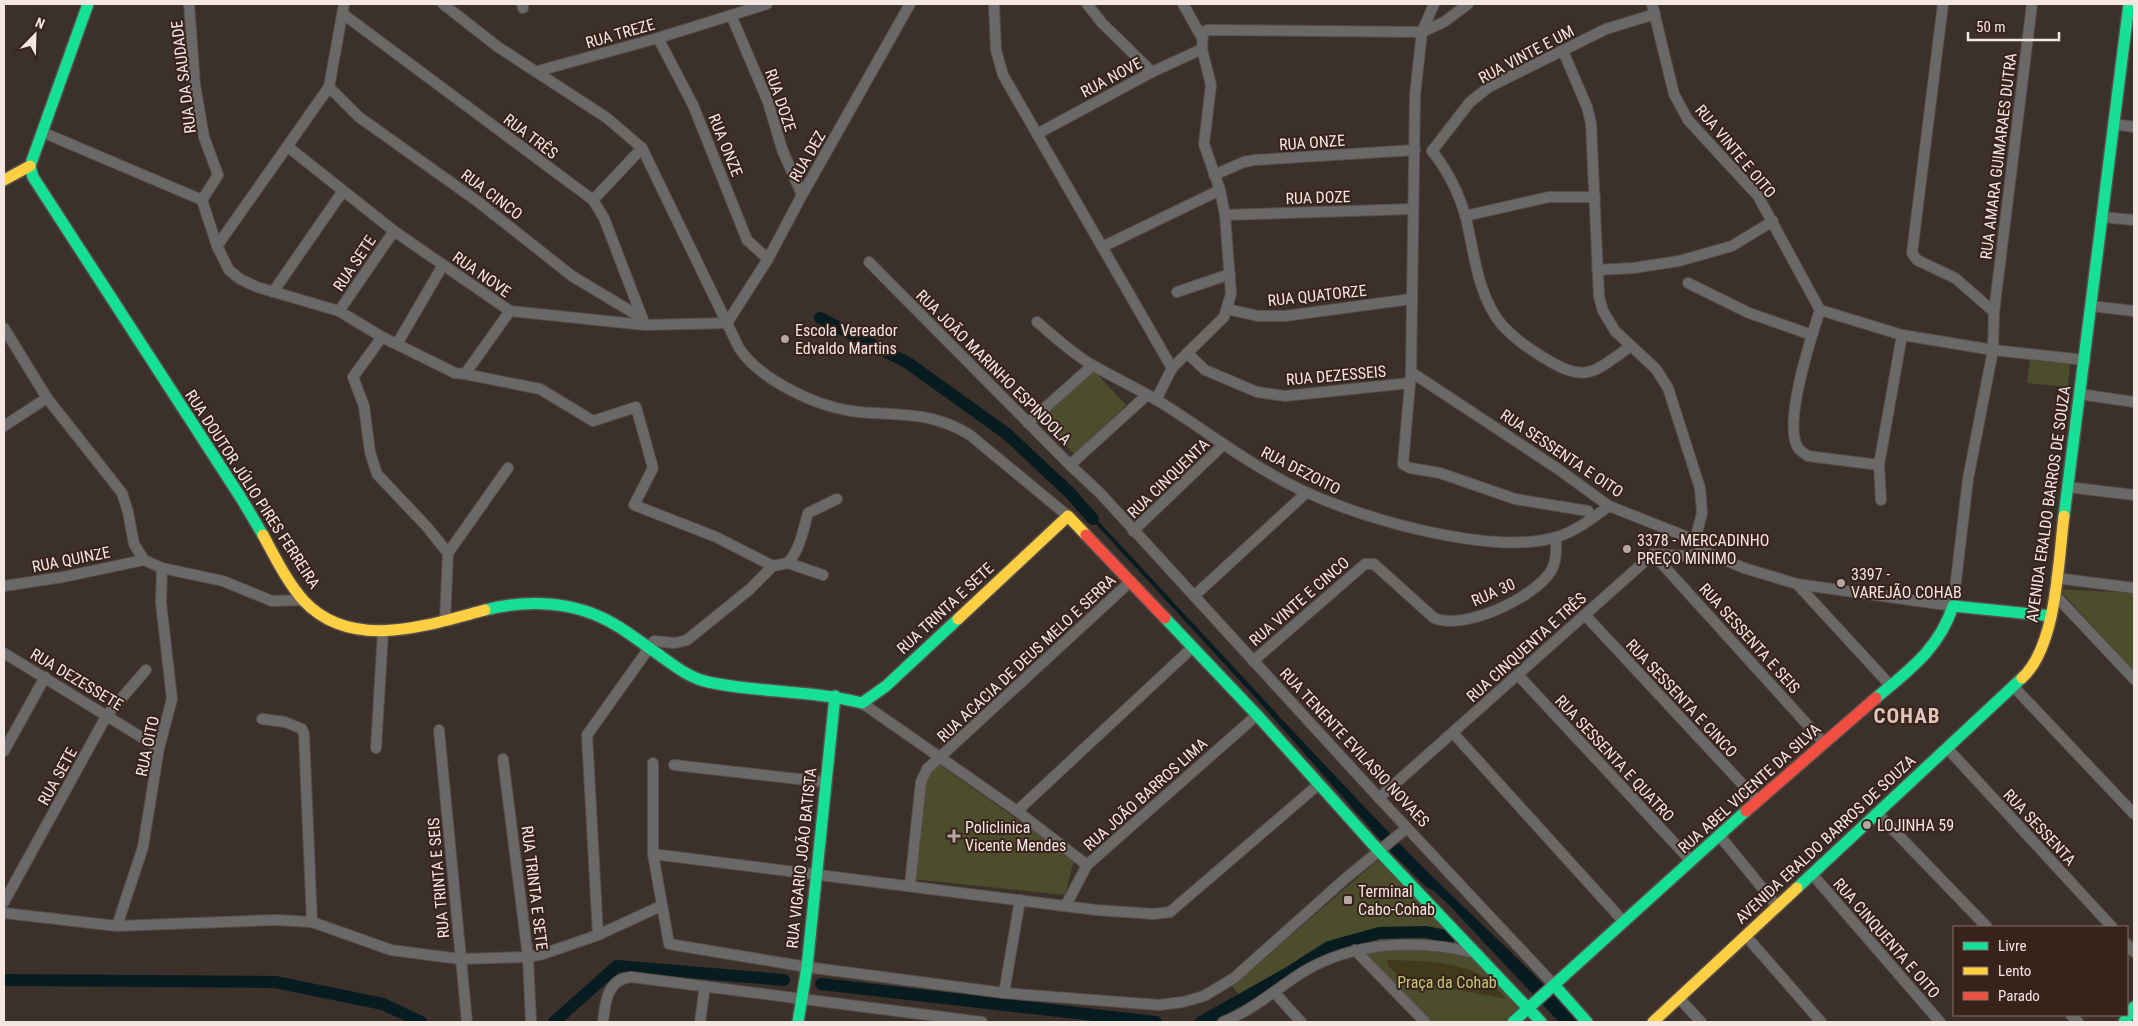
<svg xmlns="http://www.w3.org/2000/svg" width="2138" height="1026" viewBox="0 0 2138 1026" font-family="'Roboto Condensed',sans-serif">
  <rect width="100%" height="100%" fill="#3c302b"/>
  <!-- green -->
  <g fill="#4c4d2c">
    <polygon points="2030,360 2070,364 2068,387 2027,383"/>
    <polygon points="1093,370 1126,405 1074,454 1041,419"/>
    <polygon points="2059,589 2134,593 2134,672"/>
    <polygon points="940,765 1074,860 1065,895 911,879 925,771"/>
    <polygon points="1378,860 1467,946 1522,1003 1508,1022 1429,1022 1357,945 1306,954 1244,1002 1230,983 1241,979"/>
  </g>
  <!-- sand -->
  <path fill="#41391c" d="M1387,960C1419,961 1459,960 1487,979C1494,984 1500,992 1506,999L1403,979L1388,966Z"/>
  <!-- water -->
  <path fill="#071c20" d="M1084,506C1189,618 1292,732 1399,843C1458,904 1522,959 1579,1022H1559L1449,905L1434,891L1426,887L1391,852L1254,696L1081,508Z"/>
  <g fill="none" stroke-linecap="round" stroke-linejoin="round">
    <!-- canal -->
    <g stroke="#071c20" stroke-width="12">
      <polyline points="820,318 908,363 1007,434 1070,493 1093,519"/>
      <polyline points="4,980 275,982 383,1004 421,1022"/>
      <polyline points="821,984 1156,1022"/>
      <polyline points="554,1022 617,966 784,980"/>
      <polyline points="1201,1022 1288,973 1329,947 1379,933 1425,932 1451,937"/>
    </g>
    <!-- street casing -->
    <g stroke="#584e4a" stroke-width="12">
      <g id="street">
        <polyline points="189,4 195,85 204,137 218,175 202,200"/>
        <path d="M443,4L498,47L607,118L642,148L739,348C761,381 819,408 859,412C903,416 930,411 970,435L1068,516"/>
        <polyline points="522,4 523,8"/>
        <polyline points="994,4 996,50 1003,75 1172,368"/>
        <polyline points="1087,4 1102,23 1152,72"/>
        <polyline points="1183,4 1201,36"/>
        <polyline points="1434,4 1422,32 1415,95 1411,372 1403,464 1410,468 1440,473 1515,499 1588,511"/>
        <polyline points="1652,4 1674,94 1688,120 1758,196 1820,310 1902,335 1993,350 2085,360"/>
        <polyline points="1943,4 1912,253 1917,260 1955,278 1994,312"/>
        <polyline points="343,14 593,200 604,218 645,325"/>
        <polyline points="731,15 768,102 782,149 802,195"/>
        <polyline points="658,38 693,105 747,240 768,259"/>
        <polyline points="1563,51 1587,107 1591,123 1599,297 1603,311 1615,331 1656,369 1668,388 1700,488 1702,513 1695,540"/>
        <polyline points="538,71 658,38 767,4"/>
        <polyline points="329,87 359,117 477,201 572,276 642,318"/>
        <polyline points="2114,124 2134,127"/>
        <polyline points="42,132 202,200"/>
        <polyline points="1037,134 1152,72 1202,49"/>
        <polyline points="288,147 394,231 510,311 645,325 727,323"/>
        <path d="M1432,151C1448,171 1459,193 1466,218C1474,253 1478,297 1502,325C1514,338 1526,347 1541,356C1586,384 1591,374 1631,346"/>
        <polyline points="1432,151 1470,102 1489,87 1606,29 1655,14"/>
        <polyline points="1214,175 1244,162 1255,160 1415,150"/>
        <polyline points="202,200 217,246 229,270 240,279 257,287 339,311 382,337 455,373 465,374 510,311"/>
        <polyline points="593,200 642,148"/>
        <polyline points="1225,215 1412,209"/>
        <polyline points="1465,216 1549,197 1595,197"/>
        <polyline points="2101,217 2134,220"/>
        <polyline points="217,246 329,87 344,4"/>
        <polyline points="1102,247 1220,190"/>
        <polyline points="869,262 1070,465 1100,493 1379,798 1555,986"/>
        <polyline points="1597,270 1633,268 1679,261 1732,246 1773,221"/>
        <polyline points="1688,283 1749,313 1812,335"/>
        <polyline points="273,292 343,191"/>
        <polyline points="1177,292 1230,274"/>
        <polyline points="2091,306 2134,311"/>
        <polyline points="1227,309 1258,316 1285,316 1411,299"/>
        <path d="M1820,310C1811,338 1784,419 1797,446C1799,451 1804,453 1808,456L1879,465"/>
        <polyline points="339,311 394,231"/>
        <path d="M1037,322C1055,337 1074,355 1094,366C1115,378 1136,388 1157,400C1207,431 1254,469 1308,493C1367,520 1494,556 1557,537C1576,531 1593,518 1609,506"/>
        <polyline points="727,323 768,259 802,195 910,4"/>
        <polyline points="4,328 47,398 122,493 128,512 134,544 144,560 162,568 223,581 272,601 303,600"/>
        <polyline points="382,337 353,377 364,406 370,452 377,474 427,527 448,553"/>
        <polyline points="397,344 443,265"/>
        <polyline points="1187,353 1205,370 1257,392 1285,396 1410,383"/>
        <polyline points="1411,372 1558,469 1609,506 1695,540 1707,553 1744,568 1797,584 1953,606 1968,479 1993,350 1994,312 2032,4"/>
        <polyline points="465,374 540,389 593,421 636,407 653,468 634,505 716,537 773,566"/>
        <polyline points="2079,394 2134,402"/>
        <polyline points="1156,400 1172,368 1224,317 1231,294 1225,215 1220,190 1204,144 1211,85 1202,49 1203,32 1207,30 1422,32 1444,22 1468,4"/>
        <polyline points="1028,423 1092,366"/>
        <polyline points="4,426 47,398"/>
        <polyline points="1070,465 1147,395"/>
        <polyline points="2067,487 2134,495"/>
        <polyline points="1881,500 1879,465 1902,335"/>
        <polyline points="1133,531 1223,445"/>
        <polyline points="1653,554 1824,743"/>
        <path d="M788,563C800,549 803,531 808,513L837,499"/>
        <polyline points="2056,578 2134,588"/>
        <polyline points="1797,584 1890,685"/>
        <polyline points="4,586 63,577 144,560"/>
        <polyline points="2054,594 2134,679"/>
        <polyline points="1194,596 1306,493"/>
        <polyline points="1585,615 1758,801"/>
        <polyline points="445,621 448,553 508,468"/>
        <polyline points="4,653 159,748"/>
        <path d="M1253,661L1365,564H1374L1434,618C1464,631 1534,598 1551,571C1557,561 1556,548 1556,537"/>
        <polyline points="1518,675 1691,861"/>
        <polyline points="2013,686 2134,814"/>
        <polyline points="862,703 1017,811 1087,865"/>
        <polyline points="262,719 285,722 302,729 304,734 312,922"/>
        <polyline points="439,730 467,1022"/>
        <polyline points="1453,733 1624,922"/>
        <polyline points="376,748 383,632"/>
        <polyline points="1947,748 2112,927"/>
        <polyline points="4,751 45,677"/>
        <polyline points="503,759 528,957 531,1022"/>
        <polyline points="653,763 653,854 669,944 807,967 1004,993 1159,1005 1183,1002 1204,996 1234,978 1346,878 1407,828"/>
        <polyline points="674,765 825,782"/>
        <polyline points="1379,798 1653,554 1687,556 1707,553"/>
        <polyline points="1017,811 1193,647"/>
        <polyline points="1877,813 1987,927"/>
        <polyline points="1719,835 1777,906"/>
        <polyline points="653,854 1096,910 1154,914 1170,912 1319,784"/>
        <polyline points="1812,874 1940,1022"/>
        <polyline points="910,885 921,782 927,769 1131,581"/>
        <polyline points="4,902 107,715 146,670"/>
        <polyline points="1066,905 1087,865 1257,715"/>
        <polyline points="4,913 117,926 276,920 312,922 391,950 460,959 528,957 543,954 598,935 661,906"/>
        <polyline points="117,926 143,847 159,748 172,699 161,603 162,568"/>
        <polyline points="598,935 587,735 654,641 675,643 687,640 750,589 773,566 788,563 823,575"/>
        <polyline points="1746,936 1821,1022"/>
        <polyline points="2127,944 2134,952"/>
        <polyline points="1355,950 1425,1022"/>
        <polyline points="1274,992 1301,1022"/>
        <polyline points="1004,993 1020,900"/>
        <polyline points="1679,998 1701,1022"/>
        <polyline points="2071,1015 2078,1022"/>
        <path d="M603,1022C605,1003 607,979 631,977L982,1022"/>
        <polyline points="700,1022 705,986"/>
        <path d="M1223,1022C1253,1010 1276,989 1303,972C1354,941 1419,939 1476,953"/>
      </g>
    </g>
    <!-- fast casing -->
    <g stroke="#584e4a" stroke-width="14">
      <g id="fast">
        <polyline points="88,4 30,166 33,177 241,498 263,535"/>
        <polyline points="2064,516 2129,4"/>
        <path d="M485,610C528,599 575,601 614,624C628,632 642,643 655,652C671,663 688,678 708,682C759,693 811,690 862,703L886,686L958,619"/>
        <polyline points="1165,618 1257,715 1379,851 1541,1022"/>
        <path d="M1876,698C1909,670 1939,649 1953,606L2051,616"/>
        <polyline points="1797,888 2022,678"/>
        <polyline points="1555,986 1587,1022"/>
        <polyline points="798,1022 807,967 835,696"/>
        <polyline points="1513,1022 1746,811"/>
        <polyline points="2124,1022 2134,1007"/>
      </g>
    </g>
    <!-- slow casing -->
    <g stroke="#584e4a" stroke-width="14">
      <g id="slow">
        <polyline points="4,180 30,166"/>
        <path d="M263,535C275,557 287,582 304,601C352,652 428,625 485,610"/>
        <polyline points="958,619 1068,516 1086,535"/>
        <path d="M2022,678C2057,646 2058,562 2064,516"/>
        <polyline points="1653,1022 1797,888"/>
      </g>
    </g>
    <!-- jam casing -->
    <g stroke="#584e4a" stroke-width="14">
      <g id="jam">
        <polyline points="1086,535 1165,618"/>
        <polyline points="1746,811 1876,698"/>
      </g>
    </g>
    <!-- street -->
    <use href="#street" stroke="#6a6968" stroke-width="10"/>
    <!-- fast -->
    <use href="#fast" stroke="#16e098" stroke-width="11"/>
    <!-- slow -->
    <use href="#slow" stroke="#ffcf43" stroke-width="11"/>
    <!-- jam -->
    <use href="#jam" stroke="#f24e42" stroke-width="11"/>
  </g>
  <!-- markers -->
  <g fill="#b4a6a1" stroke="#37231b" stroke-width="2">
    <circle cx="785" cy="339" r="5"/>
    <circle cx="1627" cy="549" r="5"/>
    <circle cx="1841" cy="583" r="5"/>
    <circle cx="1867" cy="825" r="5"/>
    <path d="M951.5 828.5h5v5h5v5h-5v5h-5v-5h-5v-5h5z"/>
    <rect x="1343" y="895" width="10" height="10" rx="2.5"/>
  </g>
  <g text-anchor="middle" stroke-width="4" stroke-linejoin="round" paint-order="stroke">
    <!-- street labels -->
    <g font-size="16" fill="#f4e6e1" stroke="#37231b">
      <text transform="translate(620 33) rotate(-16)" y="6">RUA TREZE</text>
      <text transform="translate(1526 54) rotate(-28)" y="6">RUA VINTE E UM</text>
      <text transform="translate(183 77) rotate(-97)" y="6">RUA DA SAUDADE</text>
      <text transform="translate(1111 77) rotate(-28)" y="6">RUA NOVE</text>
      <text transform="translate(781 100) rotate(71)" y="6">RUA DOZE</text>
      <text transform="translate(531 136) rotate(37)" y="6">RUA TRÊS</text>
      <text transform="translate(1312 142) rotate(-4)" y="6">RUA ONZE</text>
      <text transform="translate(726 145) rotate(68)" y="6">RUA ONZE</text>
      <text transform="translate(1736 151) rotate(50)" y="6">RUA VINTE E OITO</text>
      <text transform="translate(807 156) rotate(-60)" y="6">RUA DEZ</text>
      <text transform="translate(1998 156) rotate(-83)" y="6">RUA AMARA GUIMARAES DUTRA</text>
      <text transform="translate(492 194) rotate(37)" y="6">RUA CINCO</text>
      <text transform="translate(1318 197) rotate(-2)" y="6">RUA DOZE</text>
      <text transform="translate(354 263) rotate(-56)" y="6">RUA SETE</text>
      <text transform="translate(482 274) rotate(35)" y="6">RUA NOVE</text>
      <text transform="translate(1317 295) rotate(-6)" y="6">RUA QUATORZE</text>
      <text transform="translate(994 367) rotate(45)" y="6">RUA JOÃO MARINHO ESPINDOLA</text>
      <text transform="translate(1336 375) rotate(-5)" y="6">RUA DEZESSEIS</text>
      <text transform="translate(1562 453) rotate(34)" y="6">RUA SESSENTA E OITO</text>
      <text transform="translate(1301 470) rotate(27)" y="6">RUA DEZOITO</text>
      <text transform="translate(1168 478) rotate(-44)" y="6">RUA CINQUENTA</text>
      <text transform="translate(253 489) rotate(57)" y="6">RUA DOUTOR JÚLIO PIRES FERREIRA</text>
      <text transform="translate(2048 504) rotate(-82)" y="6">AVENIDA ERALDO BARROS DE SOUZA</text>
      <text transform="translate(71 559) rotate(-11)" y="6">RUA QUINZE</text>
      <text transform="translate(1493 592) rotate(-24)" y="6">RUA 30</text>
      <text transform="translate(1299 601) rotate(-41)" y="6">RUA VINTE E CINCO</text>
      <text transform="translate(945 608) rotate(-43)" y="6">RUA TRINTA E SETE</text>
      <text transform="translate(1750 638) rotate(48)" y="6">RUA SESSENTA E SEIS</text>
      <text transform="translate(1526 647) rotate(-42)" y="6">RUA CINQUENTA E TRÊS</text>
      <text transform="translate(1026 658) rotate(-43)" y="6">RUA ACACIA DE DEUS MELO E SERRA</text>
      <text transform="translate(77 679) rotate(31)" y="6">RUA DEZESSETE</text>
      <text transform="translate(1682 698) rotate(47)" y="6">RUA SESSENTA E CINCO</text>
      <text transform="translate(147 746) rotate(-78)" y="6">RUA OITO</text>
      <text transform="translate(1355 747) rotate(47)" y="6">RUA TENENTE EVILASIO NOVAES</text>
      <text transform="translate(1615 758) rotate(47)" y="6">RUA SESSENTA E QUATRO</text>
      <text transform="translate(57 776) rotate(-61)" y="6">RUA SETE</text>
      <text transform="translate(1749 788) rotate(-42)" y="6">RUA ABEL VICENTE DA SILVA</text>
      <text transform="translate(1145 794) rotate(-42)" y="6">RUA JOÃO BARROS LIMA</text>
      <text transform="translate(2040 827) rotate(47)" y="6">RUA SESSENTA</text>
      <text transform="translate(1825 839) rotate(-43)" y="6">AVENIDA ERALDO BARROS DE SOUZA</text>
      <text transform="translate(801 858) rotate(-84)" y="6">RUA VIGARIO JOÃO BATISTA</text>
      <text transform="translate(438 878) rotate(-95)" y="6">RUA TRINTA E SEIS</text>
      <text transform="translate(535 888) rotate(83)" y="6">RUA TRINTA E SETE</text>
      <text transform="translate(1887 938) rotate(49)" y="6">RUA CINQUENTA E OITO</text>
    </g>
    <!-- poi labels -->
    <g font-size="16" fill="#f4e6e1" stroke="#37231b" text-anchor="start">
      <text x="795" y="336">Escola Vereador<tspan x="795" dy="18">Edvaldo Martins</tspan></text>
      <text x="1637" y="546">3378 - MERCADINHO<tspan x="1637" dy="18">PREÇO MINIMO</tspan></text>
      <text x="1851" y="580">3397 -<tspan x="1851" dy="18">VAREJÃO COHAB</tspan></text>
      <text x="1877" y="831">LOJINHA 59</text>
      <text x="965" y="833">Policlinica<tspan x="965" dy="18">Vicente Mendes</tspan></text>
      <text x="1358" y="897">Terminal<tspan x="1358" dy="18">Cabo-Cohab</tspan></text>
    </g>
    <!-- park labels -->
    <g font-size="16" fill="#c2c971" stroke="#37231b">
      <text x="1447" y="988">Praça da Cohab</text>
    </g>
    <!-- district labels -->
    <g font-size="21" font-weight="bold" letter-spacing="1" fill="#e1c6bc" stroke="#37231b">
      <text x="1907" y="723">COHAB</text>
    </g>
  </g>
  <!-- border -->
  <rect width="2138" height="1026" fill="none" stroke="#f4e6e1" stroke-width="10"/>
  <!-- legend -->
  <rect x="1953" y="926" width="175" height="90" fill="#37231b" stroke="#83716a"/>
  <rect x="1963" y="942" width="25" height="8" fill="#16e098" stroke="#83716a"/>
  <text x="1998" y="951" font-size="15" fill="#f4e6e1">Livre</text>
  <rect x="1963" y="967" width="25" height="8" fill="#ffcf43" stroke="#83716a"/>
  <text x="1998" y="976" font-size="15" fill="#f4e6e1">Lento</text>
  <rect x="1963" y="992" width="25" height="8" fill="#f24e42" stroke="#83716a"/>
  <text x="1998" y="1001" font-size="15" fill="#f4e6e1">Parado</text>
  <!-- north arrow -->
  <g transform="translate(35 35) rotate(23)" stroke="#37231b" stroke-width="4" paint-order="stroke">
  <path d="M0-4L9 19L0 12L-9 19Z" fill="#f4e6e1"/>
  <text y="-8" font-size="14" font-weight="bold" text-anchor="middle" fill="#f4e6e1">N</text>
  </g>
  <!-- scale -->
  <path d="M1968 32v8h91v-8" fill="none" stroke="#f4e6e1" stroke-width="2.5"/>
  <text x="1976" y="32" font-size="15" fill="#f4e6e1" stroke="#37231b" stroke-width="4" paint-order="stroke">50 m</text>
</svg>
